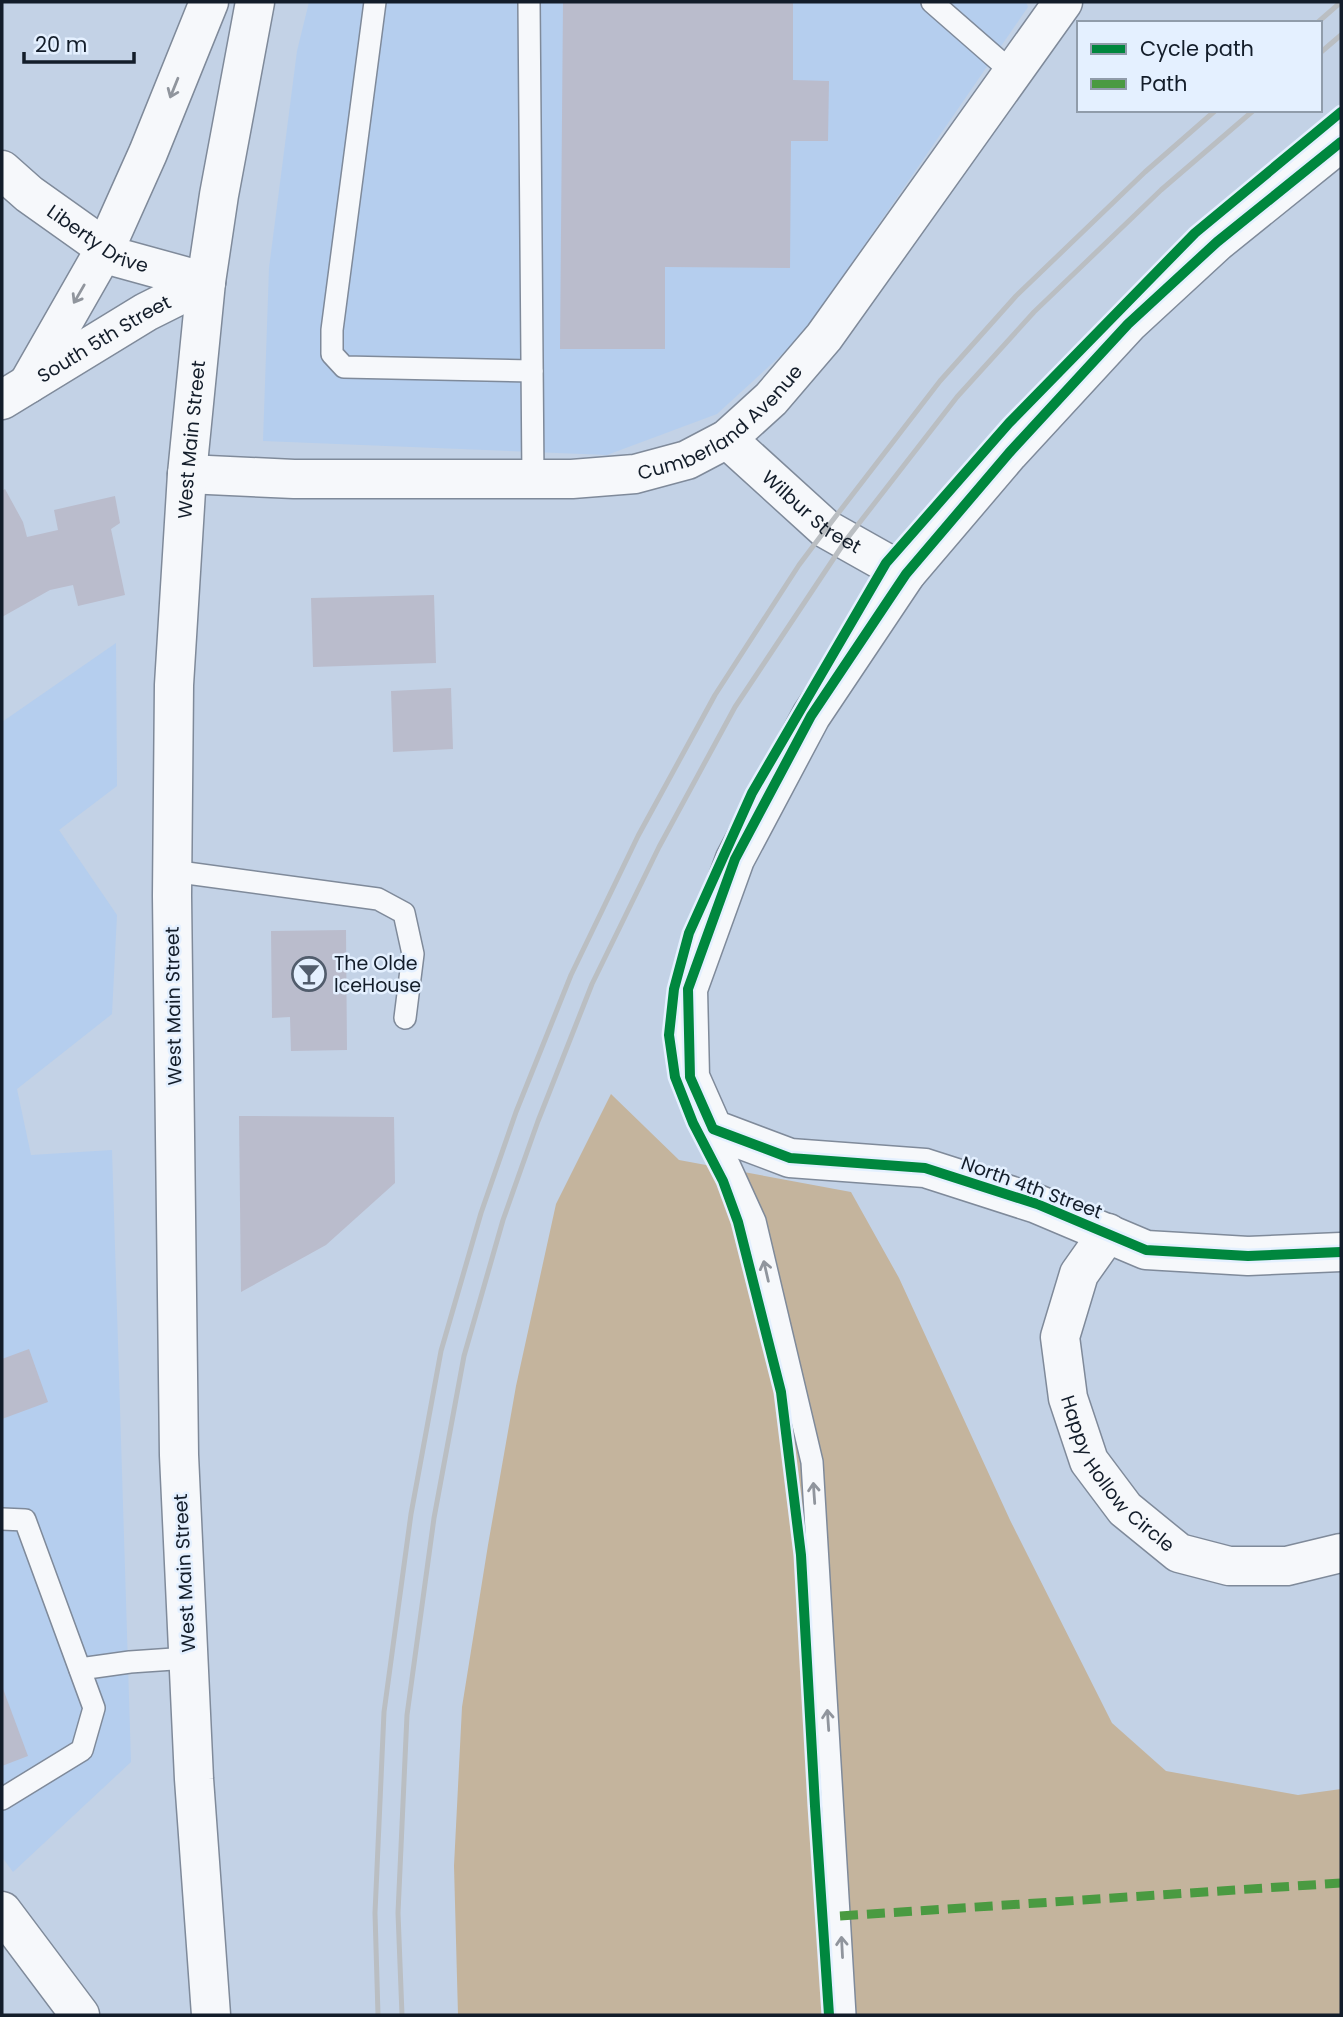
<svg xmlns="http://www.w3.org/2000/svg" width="1343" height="2017" viewBox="0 0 1343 2017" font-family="Poppins,sans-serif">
  <rect width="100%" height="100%" fill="#c3d2e6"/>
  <!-- built -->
  <g fill="#b5ceee">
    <polygon points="309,2 1026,2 1028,7 801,337 717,414 607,455 263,441 269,268 297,51"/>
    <polygon points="116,643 117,786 59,830 117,915 112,1014 17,1089 31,1155 112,1150 131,1762 13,1872 2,1857 2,722"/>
  </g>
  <!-- green -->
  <polygon fill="#c4b49d" points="611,1094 679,1160 851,1192 899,1278 1010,1520 1112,1723 1166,1771 1298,1795 1341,1789 1341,2015 458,2015 454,1866 462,1707 488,1545 516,1386 556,1204"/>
  <!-- building -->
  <g fill="#babccc">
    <polygon points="563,2 793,2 793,80 829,81 828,141 791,141 790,268 665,267 665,349 560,349"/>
    <polygon points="5,489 23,522 27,537 58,530 54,510 115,496 120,523 111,529 125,595 78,606 73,585 50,590 2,617 2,491"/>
    <polygon points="434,595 436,663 313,667 311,598"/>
    <polygon points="451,688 453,749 393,752 391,691"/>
    <polygon points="346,930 347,1050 291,1051 290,1017 272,1018 271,931"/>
    <polygon points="239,1116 394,1117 395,1183 326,1245 241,1292"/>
    <polygon points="29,1349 48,1402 2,1419 2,1359"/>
    <polygon points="2,1686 28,1756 2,1766"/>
  </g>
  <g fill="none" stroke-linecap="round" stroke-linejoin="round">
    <!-- service casing -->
    <g stroke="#7f8a9a" stroke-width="24">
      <g id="service">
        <polyline points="375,2 332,330 332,354 344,367 532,371"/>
        <polyline points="529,2 533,479"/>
        <polyline points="932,2 1012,72"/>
        <polyline points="172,871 378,899 404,913 413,954 405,1018"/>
        <polyline points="713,1129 755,1221 812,1462 845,2015"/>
        <polyline points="2,1519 25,1520 94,1708 82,1750 2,1799"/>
        <polyline points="80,1669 130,1662 188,1658"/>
      </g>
    </g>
    <!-- minor casing -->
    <g stroke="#7f8a9a" stroke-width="41">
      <g id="minor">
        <polyline points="1341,142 1217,242 1128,324 1009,453 906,574 811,716 735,859 688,989 690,1077 713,1129 790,1158 925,1168 1037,1204 1146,1250 1248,1256 1341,1252"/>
        <path id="s1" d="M727,439L826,529L906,574"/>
        <path id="s2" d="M187,474L294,479H572L635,474L687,460L727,439L771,399L824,337L1063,2"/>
        <path id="s3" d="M1108,1233L1079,1274L1060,1337L1068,1398L1089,1461L1125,1509L1179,1553L1229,1566H1287L1341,1553"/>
        <polyline points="2,1911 80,2015"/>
      </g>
    </g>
    <!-- tertiary casing -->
    <g stroke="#7f8a9a" stroke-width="41">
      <g id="tertiary">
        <path id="s4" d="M2,400L146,312L206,282"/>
      </g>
    </g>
    <!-- secondary casing -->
    <g stroke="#7f8a9a" stroke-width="41">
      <g id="secondary">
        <path id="s5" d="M2,170L29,194L119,258L206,282"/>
        <polyline points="28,384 105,249 148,153 209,2"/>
        <path id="s6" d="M211,2015L194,1779L179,1455L172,896L174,685L187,474L206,282L219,195L255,2"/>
      </g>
    </g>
    <!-- service -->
    <use href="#service" stroke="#f6f8fb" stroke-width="21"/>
    <!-- minor -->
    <use href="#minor" stroke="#f6f8fb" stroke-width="38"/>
    <!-- tertiary -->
    <use href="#tertiary" stroke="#f6f8fb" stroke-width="38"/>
    <!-- secondary -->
    <use href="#secondary" stroke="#f6f8fb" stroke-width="38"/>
    <!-- rail -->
    <g stroke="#babec2" stroke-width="5">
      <polyline points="1317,23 1341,2"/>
      <polyline points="1320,53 1341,35"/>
      <polyline points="378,2015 375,1913 384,1712 411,1514 441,1351 481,1213 516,1112 571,975 638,836 715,695 799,565 826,529 940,381 1016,296 1145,172 1216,110"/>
      <polyline points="402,2015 398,1913 407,1715 434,1518 464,1356 503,1220 538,1121 592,984 659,847 735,707 846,540 957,397 1034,312 1161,190 1254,110"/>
    </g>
    <!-- quiet -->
    <polyline stroke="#4a9a41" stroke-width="9" stroke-dasharray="18 9" stroke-linecap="butt" points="840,1916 1341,1883"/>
    <!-- cycleway casing -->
    <g stroke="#e4f0ff" stroke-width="15">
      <g id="cycleway">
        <polyline points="1341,142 1217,242 1128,324 1009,453 906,574 811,716 735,859 688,989 690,1077 713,1129 790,1158 925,1168 1037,1204 1146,1250 1248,1256 1341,1252"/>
        <polyline points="829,2015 815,1806 801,1555 781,1392 738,1222 723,1181 693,1123 675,1077 669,1035 674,989 689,933 752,793 886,563 1009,423 1195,233 1341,112"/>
      </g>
    </g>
    <!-- cycleway -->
    <use href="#cycleway" stroke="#00873e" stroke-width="10"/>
  </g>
  <!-- one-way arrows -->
  <defs><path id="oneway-shaft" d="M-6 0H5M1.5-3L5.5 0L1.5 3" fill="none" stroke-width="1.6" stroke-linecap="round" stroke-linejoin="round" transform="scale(1.75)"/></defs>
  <g stroke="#90959d">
    <use href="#oneway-shaft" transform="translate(174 88) rotate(112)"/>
    <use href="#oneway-shaft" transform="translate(79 294) rotate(120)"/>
    <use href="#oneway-shaft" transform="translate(766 1271) rotate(-103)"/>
    <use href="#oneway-shaft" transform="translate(814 1493) rotate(-94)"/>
    <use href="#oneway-shaft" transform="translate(828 1720) rotate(-94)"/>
    <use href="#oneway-shaft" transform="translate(842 1947) rotate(-93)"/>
  </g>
  <!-- icons -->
  <defs>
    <g id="bar-ring" transform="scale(1.75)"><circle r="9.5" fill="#e4f0ff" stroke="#515c6c" stroke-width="1.5"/><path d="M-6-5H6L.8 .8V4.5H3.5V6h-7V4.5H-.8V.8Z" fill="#515c6c"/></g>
  </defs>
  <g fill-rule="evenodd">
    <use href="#bar-ring" x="309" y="974"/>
  </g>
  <g text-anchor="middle" stroke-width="5" stroke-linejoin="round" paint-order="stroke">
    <!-- street labels -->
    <g font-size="19" fill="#131d2a" stroke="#e4f0ff">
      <text dy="7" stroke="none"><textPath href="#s5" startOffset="119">Liberty Drive</textPath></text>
      <text dy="7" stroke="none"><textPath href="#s4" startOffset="119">South 5th Street</textPath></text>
      <text dy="7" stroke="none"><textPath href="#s2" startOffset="550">Cumberland Avenue</textPath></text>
      <text dy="7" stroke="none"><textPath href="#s6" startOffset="1577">West Main Street</textPath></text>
      <text dy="7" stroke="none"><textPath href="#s1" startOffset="112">Wilbur Street</textPath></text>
      <text transform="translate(173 1006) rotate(-91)" y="7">West Main Street</text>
      <text transform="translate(1032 1187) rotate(20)" y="7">North 4th Street</text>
      <text dy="7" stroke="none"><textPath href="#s3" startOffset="270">Happy Hollow Circle</textPath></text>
      <text transform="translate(184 1573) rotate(-93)" y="7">West Main Street</text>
    </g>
    <!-- poi labels -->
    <g font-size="19" fill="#131d2a" stroke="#e4f0ff" text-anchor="start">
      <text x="334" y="970">The Olde<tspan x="334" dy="22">IceHouse</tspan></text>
    </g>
  </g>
  <!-- border -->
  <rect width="1343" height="2017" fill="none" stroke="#131d2a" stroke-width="7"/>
  <!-- legend -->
  <rect x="1077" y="21" width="245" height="91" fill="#e4f0ff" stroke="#909caa" stroke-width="2"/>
  <rect x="1091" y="44" width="35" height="10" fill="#00873e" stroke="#909caa" stroke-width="2"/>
  <text x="1140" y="56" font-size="21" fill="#131d2a">Cycle path</text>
  <rect x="1091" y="79" width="35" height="10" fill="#4a9a41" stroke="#909caa" stroke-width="2"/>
  <text x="1140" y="91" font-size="21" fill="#131d2a">Path</text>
  <!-- scale -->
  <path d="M24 52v10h110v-10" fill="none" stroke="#131d2a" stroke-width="3.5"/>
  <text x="35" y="52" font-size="21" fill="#131d2a" stroke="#e4f0ff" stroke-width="5" paint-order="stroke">20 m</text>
</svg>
